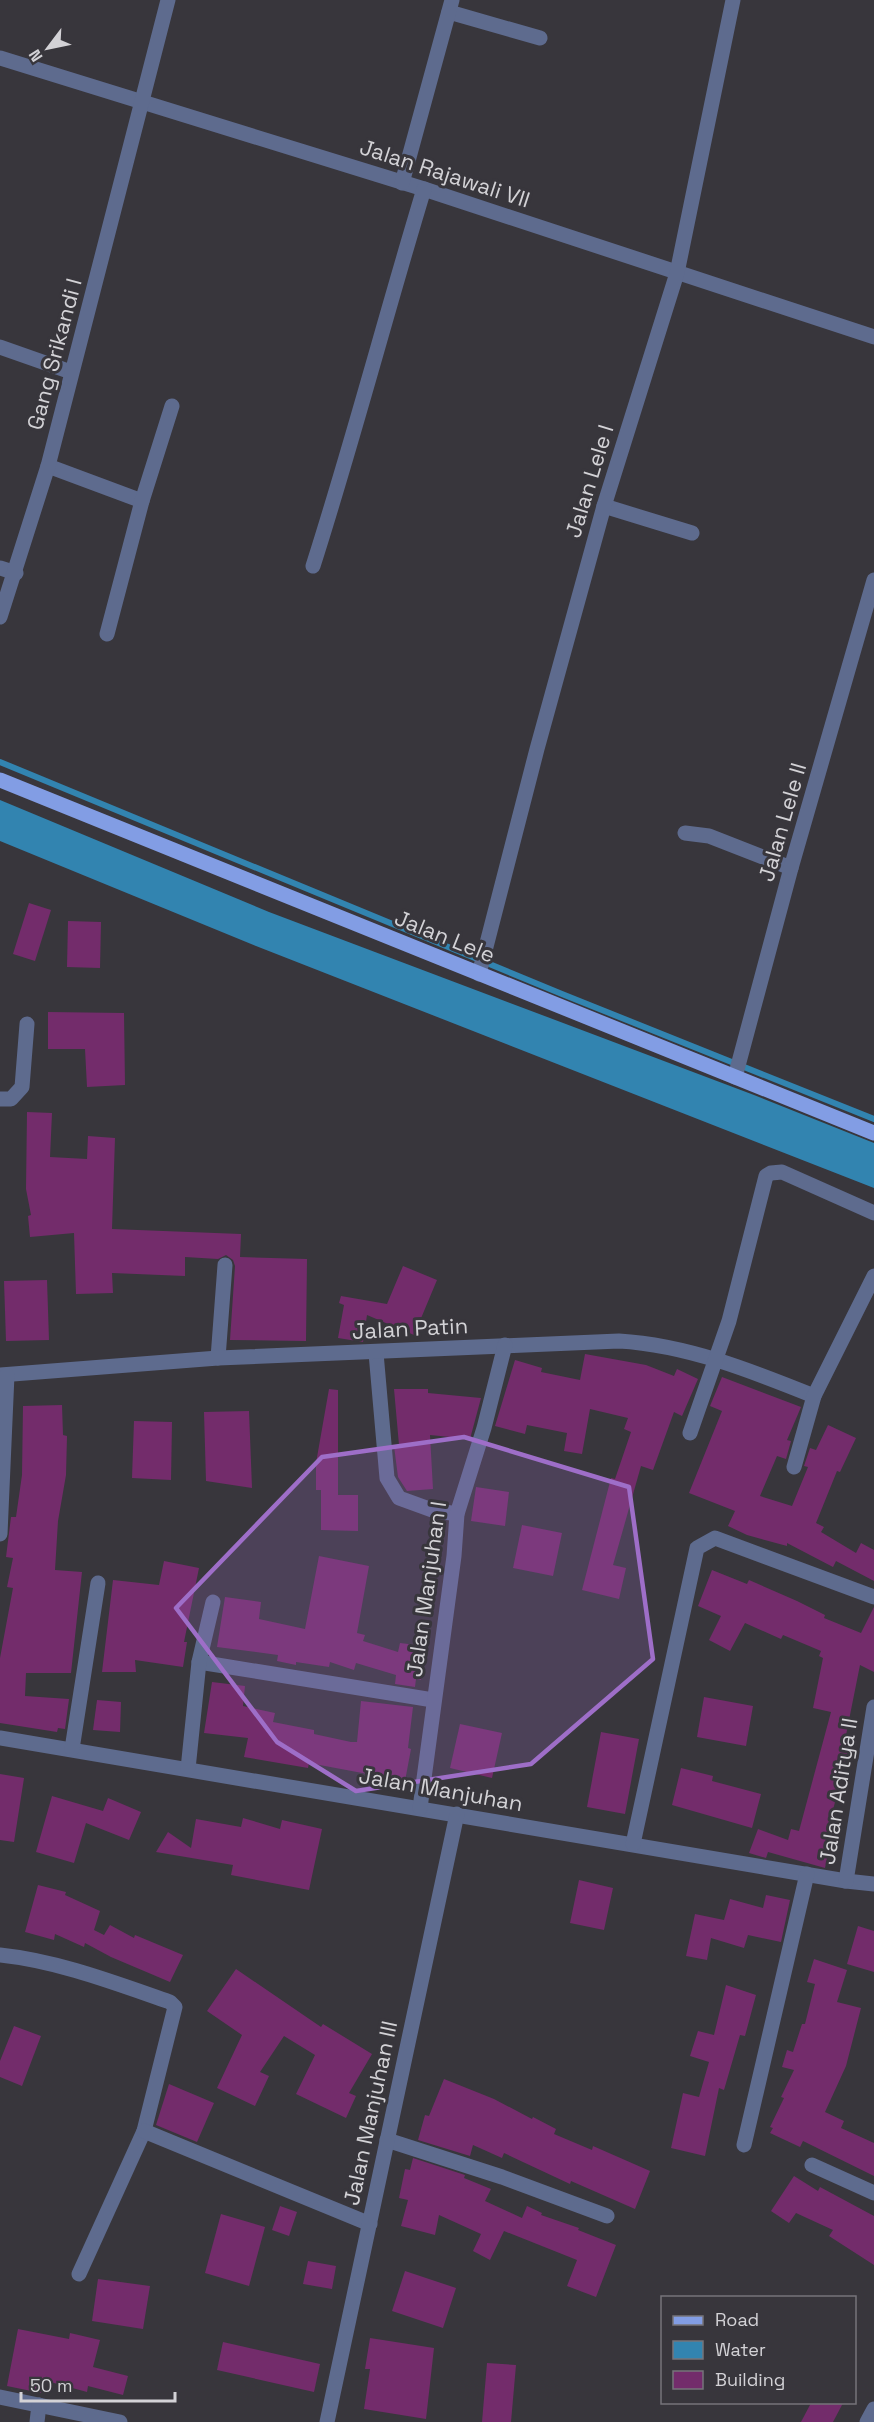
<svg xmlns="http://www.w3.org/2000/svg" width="874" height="2422" viewBox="0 0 874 2422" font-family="'Space Grotesk',sans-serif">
  <rect width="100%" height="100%" fill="#38363c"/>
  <!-- water -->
  <polygon fill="#3284b0" points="0,800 269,912 754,1095 874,1143 874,1188 256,946 0,841"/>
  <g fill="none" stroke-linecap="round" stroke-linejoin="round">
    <!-- stream -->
    <polyline stroke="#3284b0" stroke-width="6" points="0,762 562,994 874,1119"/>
  </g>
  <!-- building -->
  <g fill="#732c6b">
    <polygon points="29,903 51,910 35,961 13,954"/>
    <polygon points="68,921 101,922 100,968 67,967"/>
    <polygon points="48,1012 124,1013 125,1085 87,1087 85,1049 48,1049"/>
    <polygon points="27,1112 52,1113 50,1157 87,1159 88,1136 115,1138 112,1229 241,1234 240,1257 307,1259 306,1341 230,1340 235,1266 233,1260 226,1255 218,1259 185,1257 185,1276 112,1273 113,1293 76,1294 74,1233 30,1237 28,1216 31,1215 26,1189"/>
    <polygon points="403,1266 437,1280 414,1335 367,1315 363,1342 338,1338 344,1305 339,1303 341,1296 387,1304"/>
    <polygon points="47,1280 49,1340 6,1341 4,1281"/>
    <polygon points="585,1354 646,1365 674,1376 677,1369 698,1379 682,1416 674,1412 653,1470 641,1466 613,1565 626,1568 619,1599 582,1590 611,1478 615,1479 631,1432 624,1429 628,1418 590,1409 582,1454 564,1451 567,1433 527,1425 525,1434 495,1426 515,1360 542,1368 541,1372 580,1380"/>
    <polygon points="722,1377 801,1407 787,1440 791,1441 786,1459 777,1456 760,1496 792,1506 808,1467 804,1466 810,1448 816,1450 828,1425 856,1438 840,1472 837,1471 816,1523 824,1527 821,1532 856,1553 861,1543 874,1550 874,1581 836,1561 833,1567 787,1543 787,1546 747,1535 728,1526 735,1511 689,1493 722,1411 710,1406"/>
    <polygon points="329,1389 338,1390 338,1495 358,1495 358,1531 321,1530 321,1490 316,1490 316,1463"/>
    <polygon points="394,1389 428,1389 428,1393 481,1398 470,1439 430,1435 433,1489 407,1491 398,1477 394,1446 399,1445"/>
    <polygon points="62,1405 63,1435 67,1436 66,1475 58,1521 55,1570 82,1572 71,1673 26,1673 25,1696 69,1699 65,1729 58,1728 57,1732 0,1723 0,1658 13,1588 7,1587 13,1558 6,1557 11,1517 16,1517 22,1475 23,1406"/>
    <polygon points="249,1411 252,1488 206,1481 204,1412"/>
    <polygon points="134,1421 172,1422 171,1480 132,1478"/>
    <polygon points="476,1487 509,1492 505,1526 471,1521"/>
    <polygon points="522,1525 562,1533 553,1576 513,1568"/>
    <polygon points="319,1556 369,1566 357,1633 365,1635 363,1641 398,1652 400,1643 425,1646 421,1680 416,1679 415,1687 395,1684 396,1675 356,1663 354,1670 330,1662 329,1667 296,1662 296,1665 277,1661 278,1655 217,1647 225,1597 261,1602 259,1619 305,1629"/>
    <polygon points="164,1561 199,1568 184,1642 187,1642 183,1667 135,1660 136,1672 102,1672 113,1580 159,1585"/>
    <polygon points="712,1570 747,1584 749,1580 797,1601 825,1615 824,1618 861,1633 874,1607 874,1672 860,1665 844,1745 849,1746 832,1814 836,1815 825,1868 768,1852 766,1858 749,1853 758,1829 788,1840 791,1829 799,1831 831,1712 813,1708 823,1658 819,1656 821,1651 783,1635 781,1639 745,1623 730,1651 709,1640 721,1616 698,1606"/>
    <polygon points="212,1682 245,1686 243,1706 275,1713 273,1722 314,1730 314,1734 351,1742 357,1742 361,1701 413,1707 408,1748 411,1749 405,1781 309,1763 308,1768 244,1757 248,1738 204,1733"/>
    <polygon points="704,1697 753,1706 746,1746 697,1737"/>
    <polygon points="97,1700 121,1702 120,1732 93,1730"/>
    <polygon points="460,1724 502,1733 492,1778 450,1768"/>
    <polygon points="601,1732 639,1739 625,1814 587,1807"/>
    <polygon points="681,1768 713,1776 712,1781 761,1794 752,1828 672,1805"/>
    <polygon points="0,1774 24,1778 14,1842 0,1840"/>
    <polygon points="52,1796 103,1811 108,1798 141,1812 129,1840 86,1823 74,1863 36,1852"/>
    <polygon points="243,1818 280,1829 282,1820 322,1829 309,1890 231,1875 233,1865 156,1852 168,1832 191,1848 196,1819 241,1827"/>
    <polygon points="579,1880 613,1888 604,1930 570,1923"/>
    <polygon points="38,1885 66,1892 65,1895 100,1911 94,1930 104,1935 110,1925 134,1938 135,1935 183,1955 170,1982 111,1957 85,1943 84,1947 55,1934 54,1940 25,1932"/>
    <polygon points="766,1895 790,1900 781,1942 748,1935 744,1948 711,1938 707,1960 686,1956 695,1914 724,1920 730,1899 763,1908"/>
    <polygon points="858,1926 874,1931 874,1972 847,1964"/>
    <polygon points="814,1959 847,1970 837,2002 861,2008 846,2066 825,2112 844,2121 841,2128 874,2143 874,2176 803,2141 800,2147 770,2133 773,2128 770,2127 784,2098 781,2097 794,2070 782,2067 787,2050 793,2052 802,2024 805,2024 815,1984 807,1982"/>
    <polygon points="236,1969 321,2027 323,2024 372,2054 349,2093 356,2096 346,2118 296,2094 315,2055 284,2036 260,2072 269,2076 255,2106 217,2088 242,2035 207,2011"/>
    <polygon points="726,1985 756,1995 745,2036 740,2035 724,2090 719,2088 705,2156 671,2148 683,2093 699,2097 709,2062 690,2056 698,2031 714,2035"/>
    <polygon points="14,2026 41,2036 22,2086 0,2077 0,2061"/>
    <polygon points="444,2079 494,2099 532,2119 533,2117 556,2129 554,2134 592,2150 593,2146 650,2171 635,2209 571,2181 570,2184 504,2153 502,2158 473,2145 470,2156 418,2140 425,2115 429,2116"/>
    <polygon points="169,2084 214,2103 197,2142 156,2125"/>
    <polygon points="413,2158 465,2175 464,2178 491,2189 485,2201 522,2218 527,2206 542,2213 541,2215 579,2228 578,2230 616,2245 596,2297 567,2286 577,2260 504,2231 490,2260 473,2251 481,2234 439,2215 435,2235 401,2226 408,2200 399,2198 405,2169 410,2170"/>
    <polygon points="794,2176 818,2191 820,2187 874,2216 874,2265 829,2236 833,2230 796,2213 789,2223 771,2211"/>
    <polygon points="280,2206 297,2212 289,2236 272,2230"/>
    <polygon points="221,2214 265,2227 249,2286 205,2273"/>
    <polygon points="308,2261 336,2266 332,2289 303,2284"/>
    <polygon points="405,2271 456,2288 443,2328 392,2311"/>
    <polygon points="98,2279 150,2286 143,2329 92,2321"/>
    <polygon points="18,2329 69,2339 70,2333 100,2340 93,2367 128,2376 123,2395 88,2386 87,2392 43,2380 41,2393 7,2386"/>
    <polygon points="370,2338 434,2348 426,2419 364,2409 370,2369 365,2369"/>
    <polygon points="223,2342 320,2364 314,2392 217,2370"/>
    <polygon points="487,2363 516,2365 511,2422 482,2422"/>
    <polygon points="811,2403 843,2403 833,2422 801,2422"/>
  </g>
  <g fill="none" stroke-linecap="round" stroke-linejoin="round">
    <!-- minor -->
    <g stroke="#5e6b8e" stroke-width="15">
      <polyline points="449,12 540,38"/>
      <polyline points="0,58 424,189 874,337"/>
      <polyline points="402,183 452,0"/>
      <polyline points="0,347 71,372"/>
      <polyline points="48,466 142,501"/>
      <polyline points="604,506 692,533"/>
      <path d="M313,566C353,441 386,314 424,189"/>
      <polyline points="0,568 16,573"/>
      <polyline points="0,617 48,466 168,0"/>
      <polyline points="107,634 142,501 172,406"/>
      <polyline points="685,833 709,836 791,868"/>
      <polyline points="479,974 537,749 604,506 677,273 733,0"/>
      <polyline points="735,1077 791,868 874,580"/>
      <polyline points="0,1099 11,1099 22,1087 27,1024"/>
      <polyline points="376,1353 387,1478 399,1498 432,1510 457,1514"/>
      <polyline points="218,1358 225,1265"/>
      <path d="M0,1375L218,1358L619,1341C687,1345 752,1371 814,1396"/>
      <polyline points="690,1433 729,1321 766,1176 771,1173 782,1172 874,1213"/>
      <polyline points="794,1467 814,1396 874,1276"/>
      <polyline points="0,1534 7,1375"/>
      <polyline points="199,1662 433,1700"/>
      <polyline points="0,1738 846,1881 874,1884"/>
      <polyline points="72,1749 98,1583"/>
      <polyline points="188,1769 199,1662 213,1602"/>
      <polyline points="420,1808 454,1556 457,1514 484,1428 505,1345"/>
      <polyline points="633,1844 697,1548 715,1538 874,1597"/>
      <polyline points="846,1881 874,1707"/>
      <path d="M0,1955C58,1961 115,1983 170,2002L175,2007L144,2131L79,2274"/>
      <polyline points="144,2131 370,2224"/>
      <polyline points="387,2140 502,2177 607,2216"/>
      <polyline points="744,2145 807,1874"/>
      <polyline points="812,2165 874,2193"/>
      <polyline points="0,2397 120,2422"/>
      <polyline points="37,2422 39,2405"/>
      <polyline points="327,2422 457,1814"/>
      <polyline points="867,2422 874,2409"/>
    </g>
    <!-- major -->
    <polyline stroke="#829de4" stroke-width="15" points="0,780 874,1133"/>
  </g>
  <!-- marked area -->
  <path fill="#9e6ec8" fill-opacity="0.2" stroke="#9e6ec8" stroke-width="4.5" stroke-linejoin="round" d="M464,1437L629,1487L653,1659L531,1764L356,1791L277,1742L176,1608L322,1457Z"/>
  <g text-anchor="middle" stroke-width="6" stroke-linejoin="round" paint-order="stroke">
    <!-- street labels -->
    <g font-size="22" fill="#d3d2d6" stroke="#38363c">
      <text transform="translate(445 173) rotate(18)" y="8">Jalan Rajawali VII</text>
      <text transform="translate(54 354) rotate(-75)" y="8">Gang Srikandi I</text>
      <text transform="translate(589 481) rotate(-73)" y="8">Jalan Lele I</text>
      <text transform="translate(782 822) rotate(-74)" y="8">Jalan Lele II</text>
      <text transform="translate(445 936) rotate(22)" y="8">Jalan Lele</text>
      <text transform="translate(410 1328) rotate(-3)" y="8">Jalan Patin</text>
      <text transform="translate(426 1589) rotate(-82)" y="8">Jalan Manjuhan I</text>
      <text transform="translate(441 1789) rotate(10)" y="8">Jalan Manjuhan</text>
      <text transform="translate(838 1791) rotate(-81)" y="8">Jalan Aditya II</text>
      <text transform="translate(370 2113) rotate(-78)" y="8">Jalan Manjuhan III</text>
    </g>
  </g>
  <!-- legend -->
  <rect x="661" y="2296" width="195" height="108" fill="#38363c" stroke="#76747a" stroke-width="1.5"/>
  <rect x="673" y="2316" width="30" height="9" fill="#829de4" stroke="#76747a" stroke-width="1.5"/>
  <text x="715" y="2326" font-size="18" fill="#d3d2d6">Road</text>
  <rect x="673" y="2341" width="30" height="18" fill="#3284b0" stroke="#76747a" stroke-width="1.5"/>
  <text x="715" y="2356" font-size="18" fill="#d3d2d6">Water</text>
  <rect x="673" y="2371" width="30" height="18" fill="#732c6b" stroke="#76747a" stroke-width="1.5"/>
  <text x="715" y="2386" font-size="18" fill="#d3d2d6">Building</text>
  <!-- north arrow -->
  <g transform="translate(48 48) rotate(238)" stroke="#38363c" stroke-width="4.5" paint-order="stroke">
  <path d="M0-4.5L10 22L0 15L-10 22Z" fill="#d3d2d6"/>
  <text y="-9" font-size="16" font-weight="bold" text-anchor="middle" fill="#d3d2d6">N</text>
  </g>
  <!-- scale -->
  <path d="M21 2392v9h154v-9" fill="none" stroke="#d3d2d6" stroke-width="3"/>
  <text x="30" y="2392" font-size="18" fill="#d3d2d6" stroke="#38363c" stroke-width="4.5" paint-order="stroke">50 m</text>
</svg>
